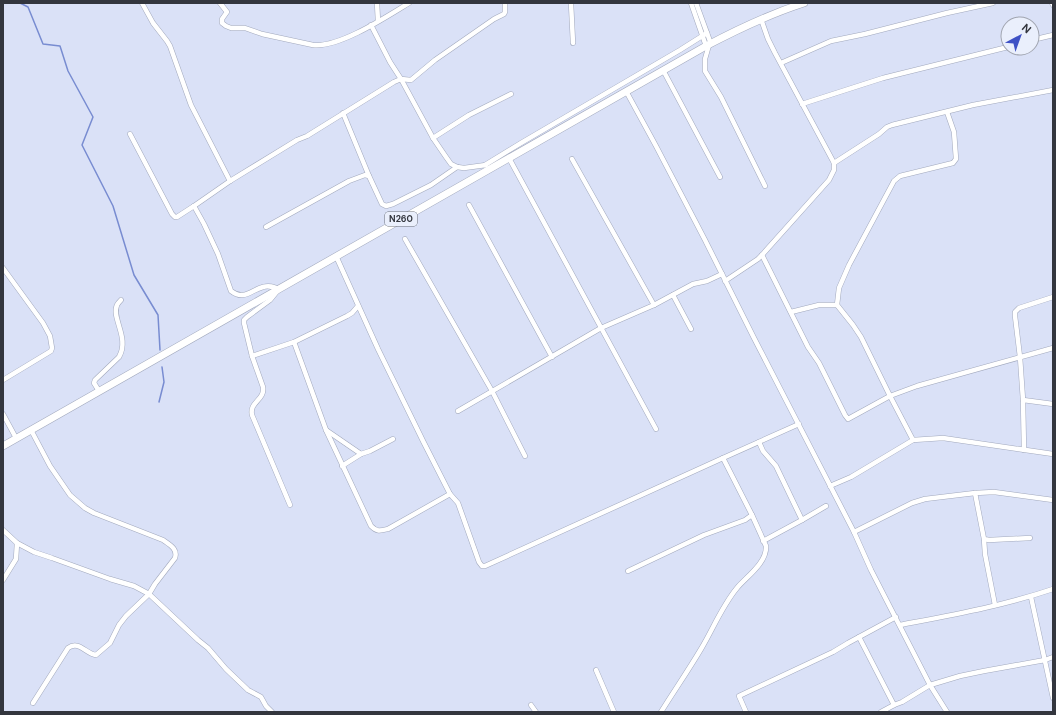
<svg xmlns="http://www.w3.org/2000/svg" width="1056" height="715" viewBox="0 0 1056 715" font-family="'DM Sans',sans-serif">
  <rect width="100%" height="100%" fill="#dae1f7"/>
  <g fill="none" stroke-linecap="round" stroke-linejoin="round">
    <!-- stream -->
    <g stroke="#788cd1" stroke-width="1.5">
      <polyline points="20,3 28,7 43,44 60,46 68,71 93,117 82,145 113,206 134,275 158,315 160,350"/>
      <polyline points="159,402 164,382 162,367"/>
    </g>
    <!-- street casing -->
    <g stroke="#a2a9bd" stroke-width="5.5">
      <g id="street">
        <polyline points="142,3 153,23 167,41 170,46 191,105 230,181"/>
        <path d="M220,3L227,12L222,19V23L226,26L231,28H245L262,34L313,45C339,48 386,17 409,3"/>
        <polyline points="377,3 378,21"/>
        <polyline points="571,3 573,43"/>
        <polyline points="691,3 706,46"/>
        <polyline points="696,3 711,44"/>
        <polyline points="1052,3 1053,5"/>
        <polyline points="371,25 390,62 401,79 433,138 446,157 451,164 457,167 464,168 486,165"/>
        <polyline points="1032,40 1053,35"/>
        <polyline points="709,45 705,59 705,71 721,97 765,186"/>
        <polyline points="781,63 831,41 865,34 947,13 993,3"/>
        <polyline points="663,70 720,177"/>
        <polyline points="626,91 656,146 705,240 754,338 854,532 871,570 930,685 947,712"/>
        <polyline points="802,104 883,78 1008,47"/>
        <polyline points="343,113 369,176"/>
        <polyline points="130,134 172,214 175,217 177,217 194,206 230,181 297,140 307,136 394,82 401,79 411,80 435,60 494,19 504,14 505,12 505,3"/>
        <polyline points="433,138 469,115 511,94"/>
        <polyline points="509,158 656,429"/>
        <polyline points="572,159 654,305"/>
        <polyline points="834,163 879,134 887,127 892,125 973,105 1053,90"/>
        <polyline points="485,165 521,143 680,50 707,33"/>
        <polyline points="469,205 552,357"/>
        <path d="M194,206L204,224L218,254L231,291C244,301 251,290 263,287C269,285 274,287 279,289L270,300L247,317L244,320V323L252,356L263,387C265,400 249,402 252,415L290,505"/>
        <polyline points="266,227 349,181 365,175 369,176 382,204 386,206 393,204 431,185 457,167"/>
        <polyline points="405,239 492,391 525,456"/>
        <polyline points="762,255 808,347 819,363 845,415 848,419 890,396 917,386 1053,348"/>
        <polyline points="336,256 378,349 423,441 450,494 458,503 479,562 482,566 485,566 723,458 799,424"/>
        <polyline points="3,268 43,323 50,336 52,348 51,351 3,380"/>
        <polyline points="725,281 758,259 762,255 829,180 834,170 834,163 775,53 768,39 761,19"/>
        <polyline points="673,295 691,329"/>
        <polyline points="791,312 819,305 837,305"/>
        <path d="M294,342L326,430L371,526C377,532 380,531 388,529L450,494"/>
        <polyline points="252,356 294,342 347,316 352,313 358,306"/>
        <path d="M99,391L94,383L95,380L119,357C130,338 111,318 117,305C118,303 120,301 121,300"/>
        <polyline points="1023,400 1053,404"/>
        <polyline points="458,411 601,328 654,305 693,284 707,281 722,274"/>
        <polyline points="3,414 16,438"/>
        <path d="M31,430L50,466L70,495L85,508L94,513L163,540C170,545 178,549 175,558L155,584L149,594L126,616L119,625L110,643L96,655C86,654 79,640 68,648L33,703"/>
        <polyline points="326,430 361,454"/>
        <polyline points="913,440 890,396 861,337 853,325 837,305 839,288 849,265 894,181 900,176 953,163 956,159 954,132 947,112"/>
        <polyline points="759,442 763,451 776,466 802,520"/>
        <polyline points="1024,450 1023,400 1020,357 1015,316 1015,312 1019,308 1053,297"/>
        <polyline points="342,466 361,454 370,451 393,439"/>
        <polyline points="830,486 851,477 913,440 943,438 1053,454"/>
        <polyline points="975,493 984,539 989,540 1030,538"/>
        <polyline points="3,530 17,543 34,552 52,558 110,579 134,586 149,594 198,640 208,648 226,669 248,690 261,697 266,706 272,712"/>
        <polyline points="854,532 912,503 925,499 975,493 994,492 1053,500"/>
        <polyline points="984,539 985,554 995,605"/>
        <polyline points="763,541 802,520 826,506"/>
        <polyline points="628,571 704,535 745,520 752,515"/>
        <polyline points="3,580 16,559 17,543"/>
        <polyline points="1031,597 1053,698"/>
        <path d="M900,625C952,615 1003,606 1053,589"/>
        <polyline points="859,637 894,705"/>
        <polyline points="596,670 614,712"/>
        <polyline points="531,705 536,712"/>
        <path d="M661,712C674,691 688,671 701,649C713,629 722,606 737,588C746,577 767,563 766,546L752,515L723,458"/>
        <polyline points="746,712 739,696 833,652 848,643 896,617"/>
        <polyline points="881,712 894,705 902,702 930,685 960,676 984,671 1045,660 1053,657"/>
      </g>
    </g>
    <!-- primary casing -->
    <g stroke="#a2a9bd" stroke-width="8">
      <path id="primary" d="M3,446L706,46C738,29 770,14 804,3"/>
    </g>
    <!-- street -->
    <use href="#street" stroke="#fff" stroke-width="4.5"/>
    <!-- primary -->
    <use href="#primary" stroke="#fff" stroke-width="7"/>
  </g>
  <g text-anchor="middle" stroke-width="4" stroke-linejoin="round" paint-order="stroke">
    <!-- shield labels -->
    <rect fill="#eaeffc" stroke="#6a6e77" stroke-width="1" x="385" y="212" width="32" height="14" rx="3"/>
    <g font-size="9" font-weight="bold" fill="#33363e">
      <text x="401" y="222">N260</text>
    </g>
  </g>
  <!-- border -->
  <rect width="1056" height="715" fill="none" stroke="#33363e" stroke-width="8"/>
  <!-- north arrow -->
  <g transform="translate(1020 36) rotate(41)"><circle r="19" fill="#eaeffc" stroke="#a1a5b0"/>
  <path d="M0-3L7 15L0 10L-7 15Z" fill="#3e51c5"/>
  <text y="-6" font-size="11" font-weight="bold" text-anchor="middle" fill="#33363e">N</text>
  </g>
</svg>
